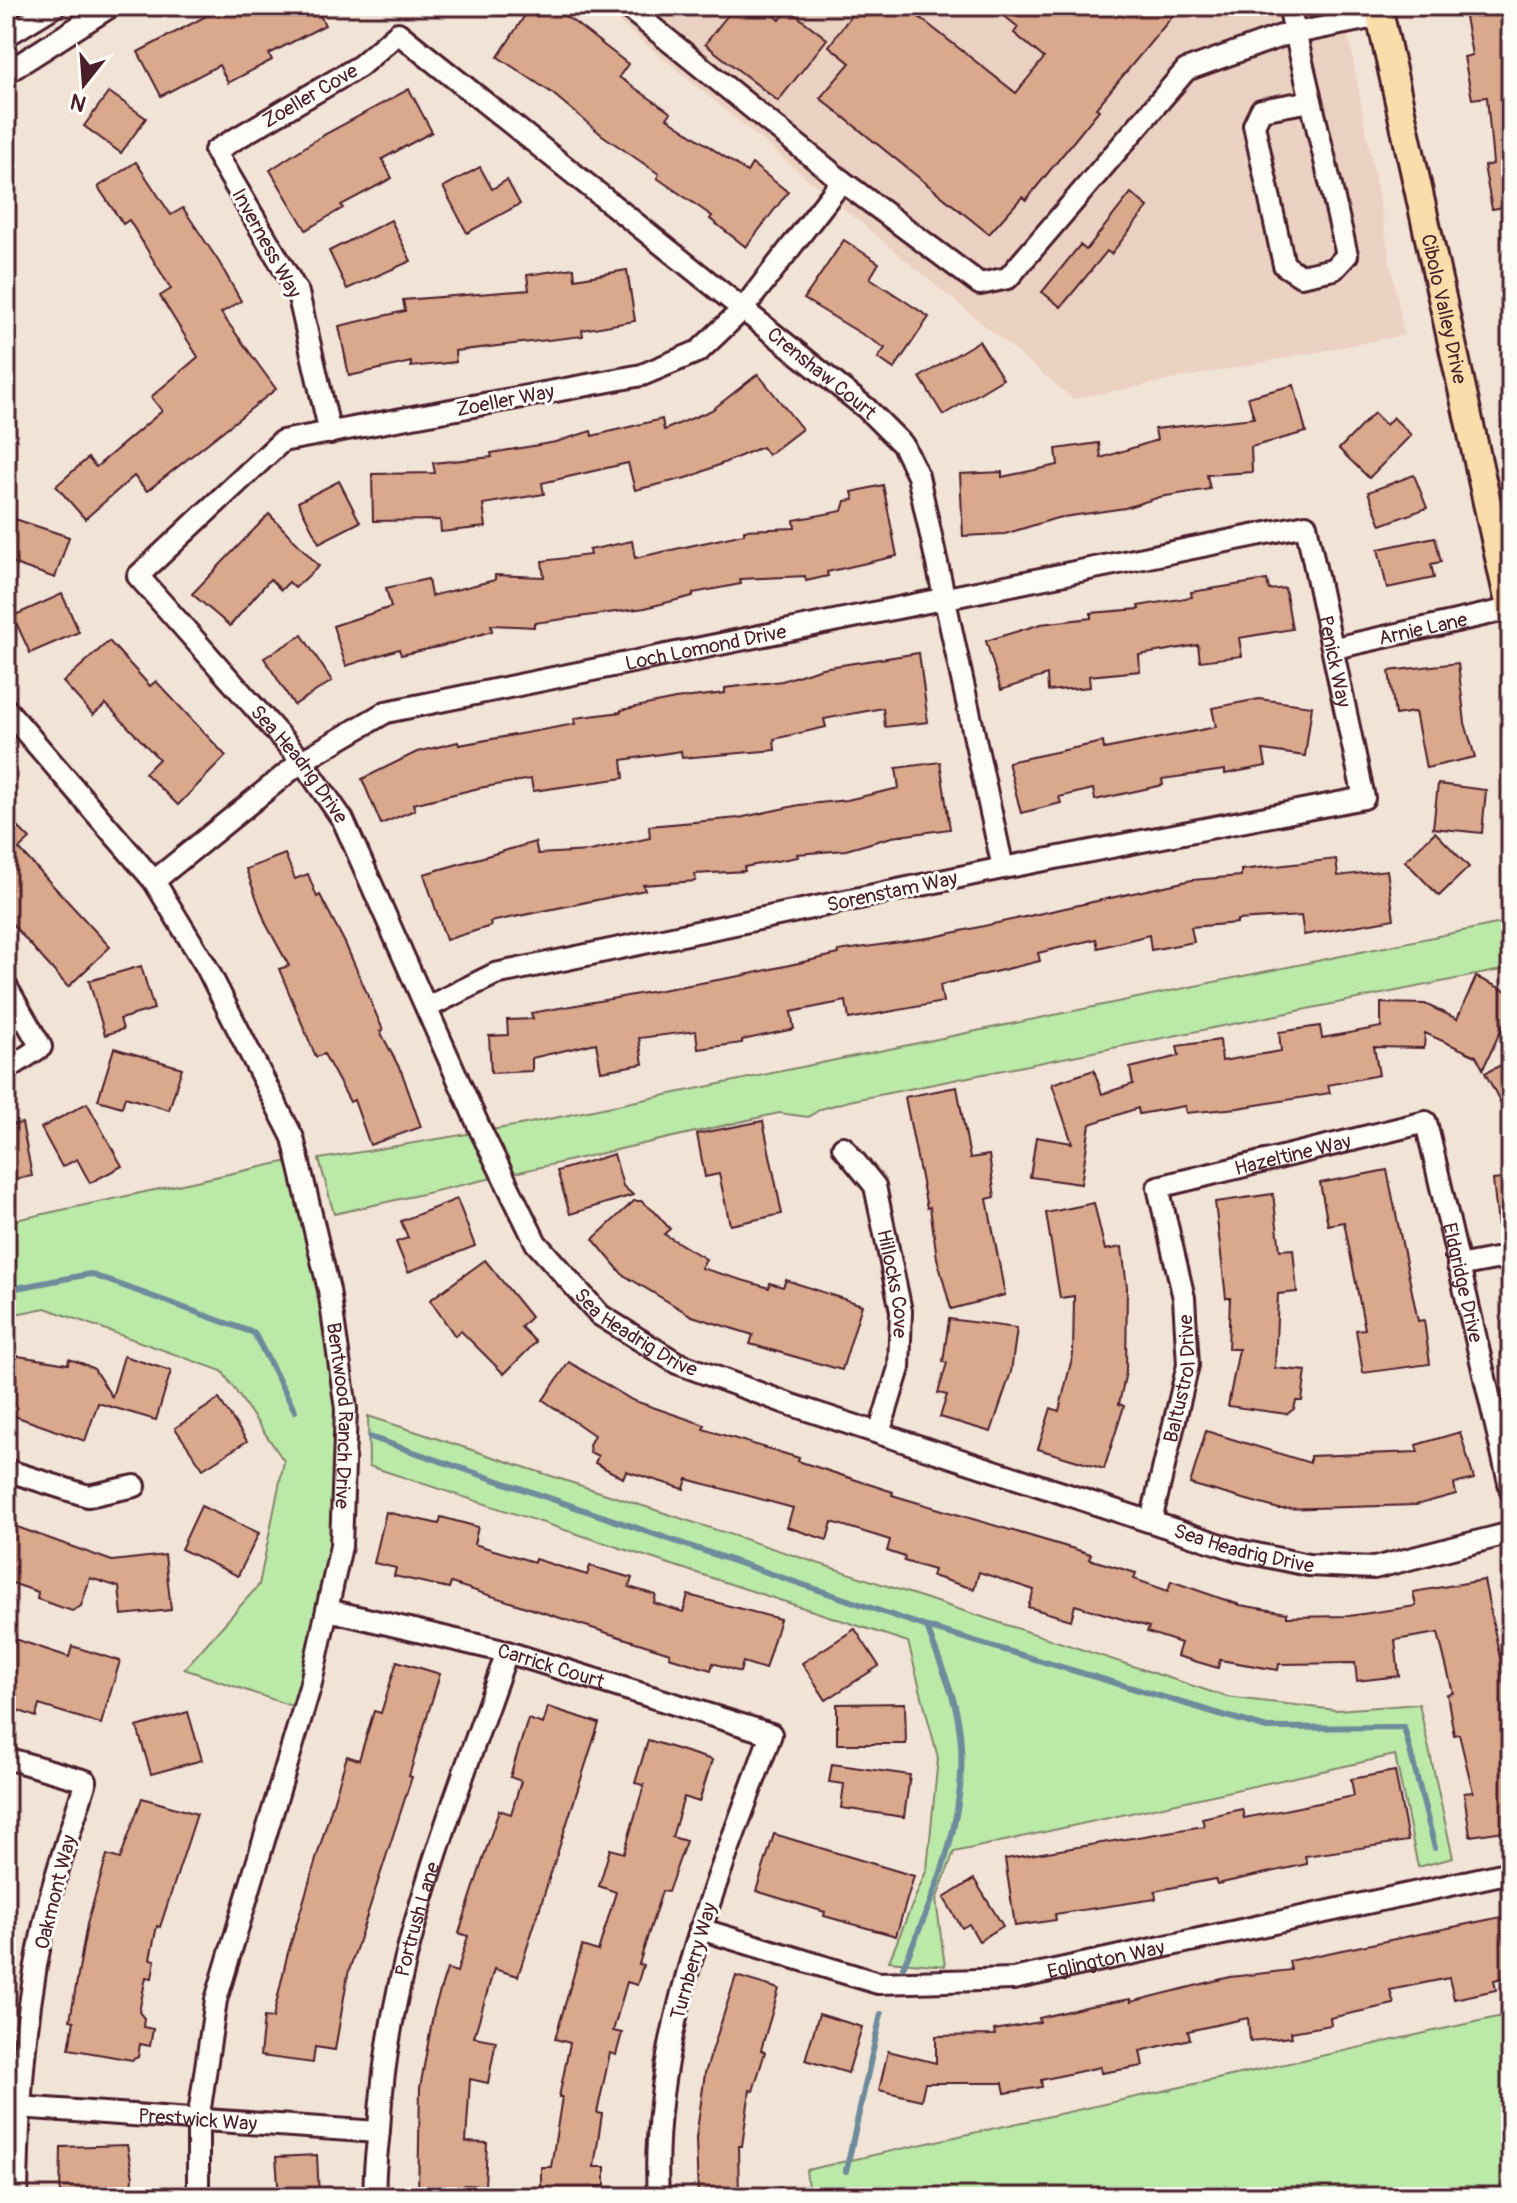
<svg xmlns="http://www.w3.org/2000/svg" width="1517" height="2203" viewBox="0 0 1517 2203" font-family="Pangolin,sans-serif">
  <rect width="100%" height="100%" fill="#f2e3d7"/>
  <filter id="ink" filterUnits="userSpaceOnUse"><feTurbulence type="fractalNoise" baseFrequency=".0125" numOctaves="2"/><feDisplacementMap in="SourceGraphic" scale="16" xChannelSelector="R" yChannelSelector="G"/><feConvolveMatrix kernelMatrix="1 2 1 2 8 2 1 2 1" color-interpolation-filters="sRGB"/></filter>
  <g filter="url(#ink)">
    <!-- built -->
    <polygon fill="#ebd1c1" points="600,6 1343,6 1404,335 1073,399"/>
    <!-- green -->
    <g fill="#bae9a8" stroke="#82846a" stroke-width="2">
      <polygon points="1511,921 1511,968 849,1101 821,1109 808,1117 779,1113 334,1214 319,1159 520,1125"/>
      <polygon points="298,1159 346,1409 341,1546 303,1710 184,1669 259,1585 284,1461 222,1371 45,1308 6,1316 6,1222"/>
      <polygon points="368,1416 1227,1697 1336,1710 1419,1704 1453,1858 1418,1867 1395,1755 954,1852 936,1900 945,1966 889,1961 927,1869 938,1758 908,1642 369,1466"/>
      <polygon points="1511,2014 1511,2197 809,2197 806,2170"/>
    </g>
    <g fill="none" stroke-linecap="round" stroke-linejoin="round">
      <!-- stream -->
      <g stroke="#6e8b9b" stroke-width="6">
        <polyline points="6,1290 90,1274 254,1333 295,1411"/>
        <polyline points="370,1437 927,1627 1267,1728 1404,1727 1435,1848"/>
        <path d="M903,1967C937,1892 973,1803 958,1720C953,1689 937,1657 927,1627"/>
        <polyline points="846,2171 881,2014"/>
      </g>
    </g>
    <!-- building -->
    <g fill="#daa88d" stroke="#4a1f2b" stroke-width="2">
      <polygon points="225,6 315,6 325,25 269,54 272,60 228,83 219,65 161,96 138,52"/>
      <polygon points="531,6 549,6 574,22 628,64 619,77 671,113 667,118 747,172 752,164 788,192 746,247 710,219 712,216 657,178 659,174 602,135 552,93 498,57"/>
      <polygon points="735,6 763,6 780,20 788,9 827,39 778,101 705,44"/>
      <polygon points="858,6 905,6 1016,93 1044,58 1014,33 1018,27 992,6 1181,6 1096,108 1099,110 1026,200 1022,197 989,234 820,98 850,63 829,46"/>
      <polygon points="1463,6 1511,6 1511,206 1492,209 1484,166 1493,164 1487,97 1472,99 1464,57 1472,55"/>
      <polygon points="409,89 432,132 382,159 392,178 341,205 343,208 306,230 270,170 320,137"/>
      <polygon points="109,92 146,118 121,153 84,126"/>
      <polygon points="136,162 171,215 183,208 219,262 241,301 221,313 276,389 147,491 134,476 85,519 56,486 88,458 96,467 162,411 151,397 198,357 160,296 171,289 129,220 123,224 98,187"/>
      <polygon points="480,167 492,189 507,180 520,204 467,233 443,187"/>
      <polygon points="1131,193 1148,207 1111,254 1107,251 1061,307 1042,292 1080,245 1086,250"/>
      <polygon points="391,220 411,261 347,289 329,251"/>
      <polygon points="844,240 879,263 870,278 929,317 894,369 878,358 885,348 804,299"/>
      <polygon points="574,268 575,279 627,270 635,321 582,330 583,336 455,351 456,362 411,367 411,362 349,376 339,326 405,311 403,300 529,290 527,275"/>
      <polygon points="979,341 1003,379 943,415 920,377"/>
      <polygon points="758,374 802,429 768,455 762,447 690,477 635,490 628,463 542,483 544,494 483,504 486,527 441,532 440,520 373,521 372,474 435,473 433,463 492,457 491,453 556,442 591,431 592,436 662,419 664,430 712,410"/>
      <polygon points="1294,385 1306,432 1251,447 1252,472 1207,475 1210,489 1160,497 1125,508 1057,518 1005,534 963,536 960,474 1002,472 1002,477 1058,465 1056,449 1099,443 1101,458 1157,440 1155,429 1254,418 1248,397"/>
      <polygon points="1374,413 1386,425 1393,417 1411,435 1369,478 1339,449"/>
      <polygon points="1414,475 1427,508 1381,525 1368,492"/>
      <polygon points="339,481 360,522 319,543 298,502"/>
      <polygon points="883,485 897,556 827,572 828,576 806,581 805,576 740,579 741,584 693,593 693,596 645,608 534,623 534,627 491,625 492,631 442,646 401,655 399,649 346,666 333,626 391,607 386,588 428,579 431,596 495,580 495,575 544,577 542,561 590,555 589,550 632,541 635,558 744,534 744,530 795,528 794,520 842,511 845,501 854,500 852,492"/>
      <polygon points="269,514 319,566 295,588 289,582 281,590 270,579 230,626 192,594"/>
      <polygon points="6,516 69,537 55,578 6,561"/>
      <polygon points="1435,537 1441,562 1431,564 1434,578 1387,588 1378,549"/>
      <polygon points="1267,580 1269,590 1285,588 1292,629 1239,638 1242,656 1200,661 1198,645 1139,655 1140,671 1089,676 1090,687 1048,691 1047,675 1001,690 986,641 1041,624 1091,618 1091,613 1139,609 1138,606 1192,597 1191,592"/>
      <polygon points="62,594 79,632 30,653 13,616"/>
      <polygon points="302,635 332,681 294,705 264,658"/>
      <polygon points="109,641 150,686 156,681 226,756 178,805 145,773 159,759 106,704 93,715 63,682"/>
      <polygon points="919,653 928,722 885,727 883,708 824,719 826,727 774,739 775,750 682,758 681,751 622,760 624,778 533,791 531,779 479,788 413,804 415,810 381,824 362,779 417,752 458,742 459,745 575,724 574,718 621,712 621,710 675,699 725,693 725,688 782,681 822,668"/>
      <polygon points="1458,663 1465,723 1475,757 1426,768 1415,712 1395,715 1389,671"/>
      <polygon points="1259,699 1312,706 1305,756 1263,750 1266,766 1225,774 1225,770 1162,779 1163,785 1095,800 1093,789 1059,797 1061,803 1021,813 1008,762 1103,742 1104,749 1216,727 1212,708"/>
      <polygon points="940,762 950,829 892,837 846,850 797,854 798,857 744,867 745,871 695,874 696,881 643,885 645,890 490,922 491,926 446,940 424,874 535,842 538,854 590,851 650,838 649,826 739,818 799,805 847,800 899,788 896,768"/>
      <polygon points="1438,784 1486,790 1482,833 1433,828"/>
      <polygon points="6,815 30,839 19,849 110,947 68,987 6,917"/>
      <polygon points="1435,832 1469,867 1439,896 1405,861"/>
      <polygon points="285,854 295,879 308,874 317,897 320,895 345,943 383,1030 380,1031 402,1073 421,1127 370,1145 354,1100 350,1102 324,1054 316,1057 279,969 289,966 266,924 246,869"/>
      <polygon points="1336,859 1338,876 1387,870 1394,919 1304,935 1301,916 1237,920 1237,923 1191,927 1194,942 1151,950 1149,935 1098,948 1096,939 1038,953 1040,961 940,985 943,1002 849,1019 846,1001 791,1012 794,1029 742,1040 742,1043 698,1049 696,1031 639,1038 643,1064 601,1071 596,1043 532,1058 532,1071 491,1073 489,1036 508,1035 507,1020 533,1019 531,1013 740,976 839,954 838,951 934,937 1192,880 1241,876 1241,870"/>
      <polygon points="141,966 154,1009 120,1019 123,1029 105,1035 89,981"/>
      <polygon points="1476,977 1511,993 1511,1008 1483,1069 1476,1056 1425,1033 1424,1048 1374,1047 1379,1075 1328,1085 1330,1093 1238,1108 1186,1113 1185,1106 1139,1114 1138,1108 1090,1124 1081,1184 1030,1177 1036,1137 1072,1143 1052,1084 1094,1070 1102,1094 1133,1084 1130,1068 1179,1056 1177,1046 1220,1040 1222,1061 1281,1051 1279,1032 1320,1026 1322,1038 1381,1027 1381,1003 1425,1004 1457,1019"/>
      <polygon points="114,1048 182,1068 169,1110 125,1097 122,1107 98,1100"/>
      <polygon points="1511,1060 1511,1122 1485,1073"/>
      <polygon points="957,1087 970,1158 989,1155 995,1197 987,1199 1005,1295 951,1309 937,1258 930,1207 927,1208 905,1097"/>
      <polygon points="87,1103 122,1166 90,1183 77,1159 62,1167 41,1128"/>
      <polygon points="763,1121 782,1214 730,1225 719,1174 705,1177 697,1134"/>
      <polygon points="22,1123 32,1176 6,1181 6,1126"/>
      <polygon points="614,1154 623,1186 633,1195 570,1214 557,1171"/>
      <polygon points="1387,1170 1418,1321 1424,1320 1430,1364 1363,1373 1356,1330 1365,1329 1344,1222 1328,1225 1320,1183"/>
      <polygon points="1511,1178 1511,1243 1500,1245 1493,1180"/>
      <polygon points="1273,1194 1280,1250 1293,1249 1297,1292 1278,1294 1275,1368 1306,1371 1302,1401 1296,1401 1294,1409 1287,1414 1228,1406 1239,1349 1228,1349 1230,1298 1226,1298 1215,1202"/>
      <polygon points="457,1199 475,1246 408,1272 396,1242 408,1238 401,1221"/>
      <polygon points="634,1201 641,1201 655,1212 670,1229 664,1234 706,1259 701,1268 769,1288 770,1283 783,1287 786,1280 862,1305 842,1370 750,1344 753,1335 692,1316 622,1274 593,1239"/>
      <polygon points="1094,1203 1105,1250 1122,1247 1127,1287 1126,1372 1119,1404 1124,1406 1104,1469 1038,1449 1051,1408 1059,1411 1073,1354 1074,1296 1060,1298 1046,1213"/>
      <polygon points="485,1260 531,1317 521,1327 536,1342 504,1374 461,1331 455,1336 430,1300"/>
      <polygon points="949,1319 1017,1328 1011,1372 991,1432 940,1417 947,1395 938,1393 947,1363 943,1362"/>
      <polygon points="6,1354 68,1364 69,1359 84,1364 94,1369 112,1397 124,1356 171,1371 156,1420 98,1403 85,1441 6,1413"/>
      <polygon points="569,1362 632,1400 705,1425 703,1429 799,1458 798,1461 893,1492 892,1495 1091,1554 1089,1559 1136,1573 1134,1579 1168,1591 1171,1581 1240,1605 1287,1613 1287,1617 1349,1616 1416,1606 1413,1592 1484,1580 1511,1711 1511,1830 1470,1836 1464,1793 1473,1792 1459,1734 1454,1735 1447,1694 1453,1693 1438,1633 1395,1640 1399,1676 1357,1681 1355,1663 1279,1664 1278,1670 1220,1660 1218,1668 1177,1656 1181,1643 1147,1632 1149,1627 1075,1605 1071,1620 1028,1607 1034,1590 979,1572 974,1589 932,1576 934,1570 904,1561 905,1557 887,1551 890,1540 832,1522 827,1540 787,1527 793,1508 687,1479 684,1489 626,1471 623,1478 595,1463 598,1456 590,1452 589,1445 594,1435 543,1400"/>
      <polygon points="219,1399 247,1441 203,1469 175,1428"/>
      <polygon points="1206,1431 1310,1463 1310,1456 1418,1452 1416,1445 1460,1432 1474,1479 1454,1484 1456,1494 1416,1505 1279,1509 1190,1484"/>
      <polygon points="201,1506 259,1533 238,1576 181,1549"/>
      <polygon points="386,1512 439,1524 441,1517 478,1527 474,1544 534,1562 535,1559 587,1575 590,1566 632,1578 629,1587 656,1595 654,1603 683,1612 688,1595 780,1619 765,1669 743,1662 740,1672 713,1663 711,1670 669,1657 670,1653 451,1583 449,1588 394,1576 396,1568 374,1563"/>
      <polygon points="6,1523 112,1561 165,1555 171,1610 122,1615 119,1587 90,1578 81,1606 72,1611 37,1599 38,1592 6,1581"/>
      <polygon points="855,1629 879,1666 826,1700 802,1663"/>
      <polygon points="15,1639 69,1657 72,1646 120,1661 101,1724 39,1705 36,1717 6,1706 6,1648"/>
      <polygon points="397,1661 440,1674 409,1776 412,1777 348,1974 335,2050 315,2047 313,2063 260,2056 264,2017 273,2018 287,1956 347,1756 359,1760 374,1711 381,1713"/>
      <polygon points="905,1703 906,1744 837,1744 837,1704"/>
      <polygon points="548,1707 599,1723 518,1976 494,1969 474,2037 496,2041 488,2083 470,2079 466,2142 487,2143 485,2186 464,2185 466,2197 418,2197 420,2088 434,2010 447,1969 457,1972 468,1936 459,1933 499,1810 511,1814 521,1781 510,1777 528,1719 543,1724"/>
      <polygon points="188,1712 202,1760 151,1774 137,1727"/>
      <polygon points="648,1740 712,1760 699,1802 684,1797 672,1837 686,1841 668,1892 662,1891 639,1964 643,1965 637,1985 627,1982 613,2031 622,2033 616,2055 610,2053 597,2113 602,2114 594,2167 605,2167 605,2186 596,2186 596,2197 541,2197 541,2167 551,2167 562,2097 559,2097 570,2043 555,2039 582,1946 598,1951 616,1892 599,1886 610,1849 624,1853 644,1785 635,1783"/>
      <polygon points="832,1764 910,1775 904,1817 841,1808 844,1784 829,1782"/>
      <polygon points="1395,1771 1408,1841 1305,1856 1307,1864 1217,1884 1215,1879 1155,1891 1156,1899 1055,1914 1056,1920 1015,1926 1005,1859 1204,1826 1202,1818 1242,1809 1244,1818 1354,1796 1351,1779"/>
      <polygon points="142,1798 197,1814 160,1927 157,1926 150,1959 155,1960 152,1978 146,1977 139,2012 144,2018 143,2027 153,2029 150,2046 140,2044 138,2057 132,2060 69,2049 74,2021 70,2020 87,1924 107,1855 120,1859"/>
      <polygon points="774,1834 914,1876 896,1936 824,1916 825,1912 756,1891"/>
      <polygon points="974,1879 1003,1926 979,1941 969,1924 962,1928 944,1898"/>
      <polygon points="1511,1915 1511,1976 1494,1980 1496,1990 1454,1999 1449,1978 1390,1990 1394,2004 1330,2018 1331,2025 1291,2032 1292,2037 1250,2041 1248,2018 1188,2031 1190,2039 1140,2051 1143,2066 1101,2073 1100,2067 1041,2080 1042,2087 1005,2093 1003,2083 925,2083 921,2100 879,2090 888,2051 936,2063 936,2036 995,2035 994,2030 1040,2022 1039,2018 1090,2006 1131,1999 1131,2002 1230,1977 1291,1970 1289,1961"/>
      <polygon points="736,1976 779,1989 761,2050 765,2052 753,2091 750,2090 742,2146 738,2146 739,2197 698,2197 696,2138 705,2073"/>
      <polygon points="819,2014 862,2027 848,2073 805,2060"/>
      <polygon points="127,2145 133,2177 132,2188 127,2194 60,2197 61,2147"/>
      <polygon points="317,2155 319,2197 279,2197 276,2157"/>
    </g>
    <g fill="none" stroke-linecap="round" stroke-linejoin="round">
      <!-- minor casing -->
      <g stroke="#4a1f2b" stroke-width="26">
        <g id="minor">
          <polyline points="626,6 842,181 980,284 1008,278 1186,70 1281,36 1380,16"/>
          <polyline points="1289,6 1347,255 1334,269 1301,276 1284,265 1254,125 1261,110 1311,101"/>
          <polyline points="6,36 55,6"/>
          <polyline points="6,73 111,6"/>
          <path id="s1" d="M842,181L743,309L699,351L642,375L282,441L138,576L302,761L343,820L480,1129L536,1243L600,1315L677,1363L789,1404L1237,1550L1308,1565L1374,1568L1511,1533"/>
          <path id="s2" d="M330,433L298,293L215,151L360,66L398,33L866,408L903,445L918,476L1003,868"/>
          <path id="s3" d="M1335,648L1510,609"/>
          <path id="s4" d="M6,709L154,881L206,966L293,1138L329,1290L346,1409L341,1546L310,1687L216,2000L198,2121V2197"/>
          <path id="s5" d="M154,881L302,761L386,712L1306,525L1364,798L1003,868L495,974L428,1007"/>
          <polyline points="6,986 41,1047 6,1070"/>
          <path id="s6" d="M843,1147L875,1186L901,1311L899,1368L880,1430"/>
          <polyline points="1458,1266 1511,1256"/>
          <polyline points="6,1470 88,1496 135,1486"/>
          <path id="s7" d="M1151,1521L1188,1365L1184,1298L1158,1187L1426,1122L1511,1491"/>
          <path id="s8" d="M328,1610L507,1652L771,1734C717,1883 649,2036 658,2197"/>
          <path d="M6,1758L86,1781C74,1820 60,1859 50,1898C26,1996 18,2096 17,2197"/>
          <path id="s9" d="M700,1929L878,1983L1013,1979L1511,1872"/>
          <path id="s10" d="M18,2107L378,2132"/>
          <path id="s11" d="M375,2197C373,2175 377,2152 379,2130C387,1963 453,1808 507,1652"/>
        </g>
      </g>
      <!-- major casing -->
      <g stroke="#4a1f2b" stroke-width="32">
        <g id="major">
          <path id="s12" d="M1378,6L1511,612"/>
        </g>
      </g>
      <!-- minor -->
      <use href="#minor" stroke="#fdfcf7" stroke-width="20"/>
      <!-- major -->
      <use href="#major" stroke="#faddab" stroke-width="26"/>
    </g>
  </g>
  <g text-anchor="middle" stroke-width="6" stroke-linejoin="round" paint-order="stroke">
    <!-- street labels -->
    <g font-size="20" fill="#4a1f2b" stroke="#fdfcf7">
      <text dy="7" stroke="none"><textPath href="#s2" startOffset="418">Zoeller Cove</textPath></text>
      <text transform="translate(267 243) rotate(61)" y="7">Inverness Way</text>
      <text dy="7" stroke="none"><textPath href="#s12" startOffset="310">Cibolo Valley Drive</textPath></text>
      <text dy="7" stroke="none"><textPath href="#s2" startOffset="1070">Crenshaw Court</textPath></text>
      <text transform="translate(505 400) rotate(-11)" y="7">Zoeller Way</text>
      <text dy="7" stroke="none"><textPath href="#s3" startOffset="90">Arnie Lane</textPath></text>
      <text dy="7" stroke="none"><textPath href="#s5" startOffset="614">Loch Lomond Drive</textPath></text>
      <text dy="7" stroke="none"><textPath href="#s5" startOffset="1366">Penick Way</textPath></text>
      <text dy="7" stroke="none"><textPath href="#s1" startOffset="1096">Sea Headrig Drive</textPath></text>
      <text transform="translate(892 891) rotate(-12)" y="7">Sorenstam Way</text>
      <text dy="7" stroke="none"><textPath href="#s7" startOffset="480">Hazeltine Way</textPath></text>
      <text dy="7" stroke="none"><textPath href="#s6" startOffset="150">Hillocks Cove</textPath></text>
      <text dy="7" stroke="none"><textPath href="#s7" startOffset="782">Eldgridge Drive</textPath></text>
      <text dy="7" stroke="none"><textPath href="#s1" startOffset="1768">Sea Headrig Drive</textPath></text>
      <text dy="7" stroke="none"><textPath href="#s7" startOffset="146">Baltustrol Drive</textPath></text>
      <text dy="7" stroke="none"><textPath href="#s4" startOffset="802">Bentwood Ranch Drive</textPath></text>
      <text dy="7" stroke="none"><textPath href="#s1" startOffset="2416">Sea Headrig Drive</textPath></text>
      <text dy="7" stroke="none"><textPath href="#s8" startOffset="230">Carrick Court</textPath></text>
      <text transform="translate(55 1892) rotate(-76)" y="7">Oakmont Way</text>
      <text dy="7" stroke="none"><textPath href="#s11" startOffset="282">Portrush Lane</textPath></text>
      <text dy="7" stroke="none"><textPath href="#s9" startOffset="416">Eglington Way</textPath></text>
      <text transform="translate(693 1961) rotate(-74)" y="7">Turnberry Way</text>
      <text dy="7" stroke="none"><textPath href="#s10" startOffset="180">Prestwick Way</textPath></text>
    </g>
  </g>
  <!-- margin -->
  <rect width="1517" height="2203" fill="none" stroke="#fdfcf7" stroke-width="32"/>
  <rect x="16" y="16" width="1485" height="2171" fill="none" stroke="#4a1f2b" stroke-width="3" filter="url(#ink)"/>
  <!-- north arrow -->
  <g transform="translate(84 84) rotate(197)" stroke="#fdfcf7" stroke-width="6" paint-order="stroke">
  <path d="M0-6L14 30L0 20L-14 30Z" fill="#4a1f2b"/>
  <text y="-12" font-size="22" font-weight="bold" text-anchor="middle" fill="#4a1f2b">N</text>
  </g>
</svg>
